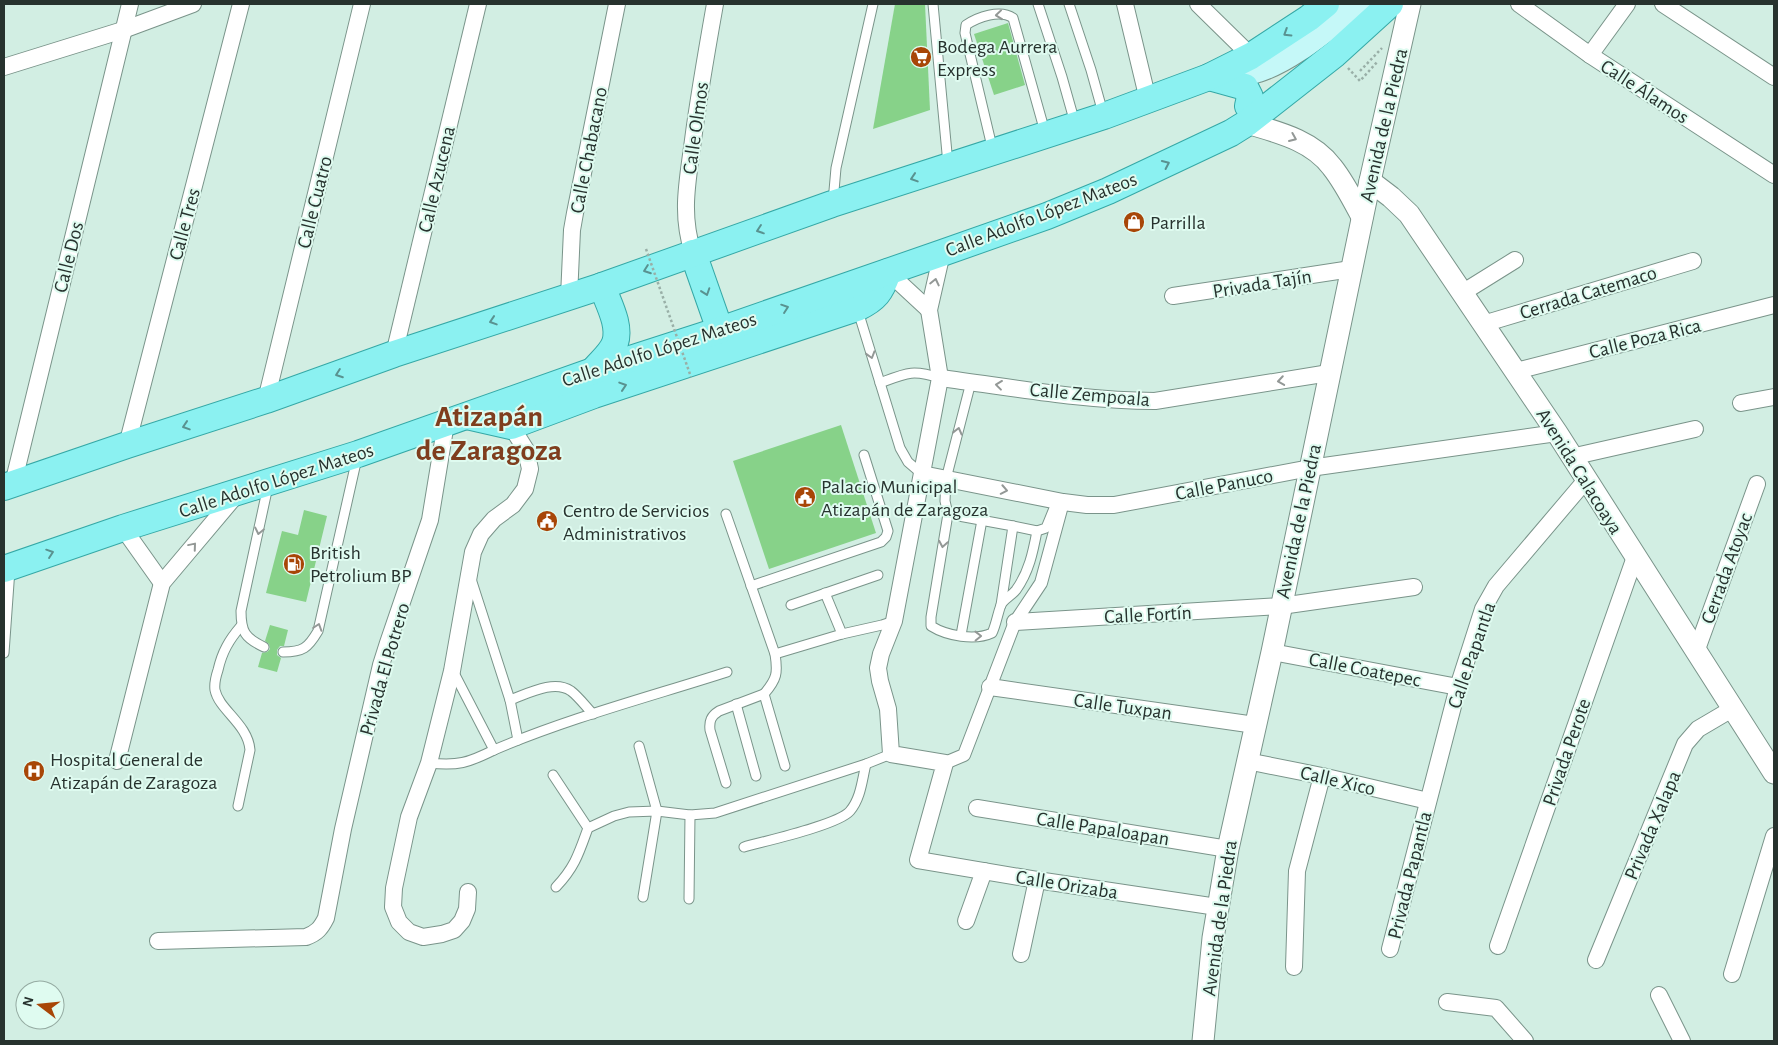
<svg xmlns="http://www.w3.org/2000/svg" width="1778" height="1045" viewBox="0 0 1778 1045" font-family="'Alegreya Sans',sans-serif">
  <rect width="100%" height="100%" fill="#d2eee3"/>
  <!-- building -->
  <g fill="#87d289">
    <polygon points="895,4 925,4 930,110 873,129"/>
    <polygon points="1008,23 1025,85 994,95 974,34"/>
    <polygon points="841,425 876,533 769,569 733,461"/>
    <polygon points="304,510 327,516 306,602 266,593 282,531 298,535"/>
    <polygon points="270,625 288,630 284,646 280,646 277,650 277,655 281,658 277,672 258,667 262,653 267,652 270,649 269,644 265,641"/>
  </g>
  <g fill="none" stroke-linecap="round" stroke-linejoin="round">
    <!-- service casing -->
    <g stroke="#7a948a" stroke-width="11">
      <g id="service">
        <polyline points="933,4 948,164"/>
        <polyline points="1038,4 1062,77 1075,123"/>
        <polyline points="1069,4 1091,70 1103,113"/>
        <path d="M993,151L965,33L966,25C978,17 1000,9 1013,18L1045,132"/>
        <polyline points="833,202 836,168 873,4"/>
        <polyline points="858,311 900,448 908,462 922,474"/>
        <path d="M971,382L946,479L945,501L948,514L931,617V626C947,636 975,641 992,633C996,626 999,607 1002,603C1006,598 1012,595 1016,590C1029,572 1033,552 1037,531L1046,528L1057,501"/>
        <path d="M880,383C906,373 912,369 940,378"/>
        <path d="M726,514L775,654C778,673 777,679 764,694L785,766"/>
        <polyline points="948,514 1013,526 1001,605"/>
        <polyline points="1013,526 1037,531"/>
        <path d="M471,579L510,700C527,694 554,679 571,691C579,697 586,707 593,714"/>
        <polyline points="751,586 881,542 886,537 888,531 864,455"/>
        <polyline points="825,593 842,634"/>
        <polyline points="791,605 878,575"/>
        <polyline points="961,635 982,520"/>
        <path d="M264,647C245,638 241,632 241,611L268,486"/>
        <path d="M283,652C303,652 308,648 318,631L357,458"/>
        <polyline points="4,653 10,569"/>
        <polyline points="775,654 842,634 882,625 894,621"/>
        <path d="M453,671L494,750C569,718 649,697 727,672"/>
        <polyline points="510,700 518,740"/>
        <polyline points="736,704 756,776"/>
        <polyline points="639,746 657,811 643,897"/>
        <path d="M429,763C458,766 468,763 494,750"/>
        <polyline points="553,775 588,828 614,816 629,812 657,811 690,815 715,813 866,764 891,754"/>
        <path d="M726,783L710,730C709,721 711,716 719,711L764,694"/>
        <path d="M238,806L250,750C248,724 219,710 215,690C214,683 216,676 218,670C222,652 229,640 241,626"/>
        <path d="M744,847C765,841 838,825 850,811C861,798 862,780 866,764"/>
        <path d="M556,887C575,867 579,853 588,828"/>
        <polyline points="689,899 690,815"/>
      </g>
    </g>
    <!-- pedestrian casing -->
    <g stroke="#7a948a" stroke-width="14">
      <polyline id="pedestrian" points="945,763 964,755 1015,622 1041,583 1063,502"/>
    </g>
    <!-- minor casing -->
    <g stroke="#7a948a" stroke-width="18">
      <g id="minor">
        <polyline points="1125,4 1148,100"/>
        <polyline points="1198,4 1251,56"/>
        <polyline points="1519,4 1590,55 1774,175"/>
        <polyline points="1663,4 1774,77"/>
        <polyline points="1590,55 1627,4"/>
        <polyline points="4,67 123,30 193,4"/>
        <path d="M693,253C680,213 688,180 693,140C699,94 707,49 715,4"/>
        <polyline points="942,253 929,310 940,378 894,621 881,654 878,668 880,681 888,709 891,754 945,763 918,860 1037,880 1217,907"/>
        <polyline points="888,272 929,310"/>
        <polyline points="1462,293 1515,260"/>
        <polyline points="1173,296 1351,269"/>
        <polyline points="569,297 572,230 575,213 617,4"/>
        <polyline points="1483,324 1693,261"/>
        <polyline points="394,354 478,4"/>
        <polyline points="1516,371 1774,305"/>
        <path d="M940,378C1010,387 1084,401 1155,401L1329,373"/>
        <polyline points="266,400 362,4"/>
        <polyline points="1741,403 1774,397"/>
        <polyline points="127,445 241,4"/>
        <polyline points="1571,457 1695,429"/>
        <polyline points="922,474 1063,502 1087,505 1114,505 1310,468 1557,433"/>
        <polyline points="13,484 130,4"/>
        <polyline points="123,528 162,583"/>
        <polyline points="1015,622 1281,606 1414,587"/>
        <polyline points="1272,652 1458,687"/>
        <polyline points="1696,652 1757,484"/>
        <polyline points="990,687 1255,725"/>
        <polyline points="117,761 162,583 237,494"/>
        <polyline points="1247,761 1322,776 1428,801"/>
        <polyline points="977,808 1228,849"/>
        <polyline points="468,892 467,909 462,921 454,930 442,934 423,937 409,932 399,922 393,907 394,888 409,817 429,763 452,671 473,552 481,534 494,519 513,505 525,489 530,469 526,450 511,426"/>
        <polyline points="966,921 984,871"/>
        <path d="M158,941L306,937C317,933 321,928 326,918L343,829L381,665L388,643L430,520L446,423"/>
        <polyline points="1498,946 1635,557"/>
        <polyline points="1390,949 1458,687 1483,609 1496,586 1586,480"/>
        <polyline points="1021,954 1037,880"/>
        <polyline points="1596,960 1685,744 1698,729 1732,709"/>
        <polyline points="1294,967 1297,871 1322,776"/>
        <polyline points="1732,974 1774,836"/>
        <polyline points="1659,995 1682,1041"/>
        <polyline points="1447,1002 1496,1008 1525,1041"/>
      </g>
    </g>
    <!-- tertiary casing -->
    <g stroke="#7a948a" stroke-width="23">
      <g id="tertiary">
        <path d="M1247,123C1277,132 1312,140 1332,167C1344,182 1353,200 1362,217"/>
        <polyline points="1370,181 1391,197 1409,214 1557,433 1774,773"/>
        <polyline points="1203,1041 1213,938 1228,849 1272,652 1370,181 1410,4"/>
      </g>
    </g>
    <!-- secondary casing -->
    <g stroke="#7a948a" stroke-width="26">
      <path id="secondary" d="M1215,77C1230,75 1244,75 1258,70C1293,59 1329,26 1359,4"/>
    </g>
    <!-- primary casing -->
    <g stroke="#35a8a6" stroke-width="28">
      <g id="primary">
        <polyline points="1209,77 1245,87 1250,97 1248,106"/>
        <polyline points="693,253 720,330"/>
        <path d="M593,371C600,362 611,354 615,343C621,325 608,303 602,286"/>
        <path d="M467,416L511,426L594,395L857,308C876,299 881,292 888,272"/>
        <polyline points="4,487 127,445 266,400 394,354 602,286 832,204 1104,116 1209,77 1251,56 1309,18 1326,4"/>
        <polyline points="4,569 123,528 358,454 593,371 720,330 942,253 1047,216 1108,191 1231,133 1247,123 1335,54 1390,4"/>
      </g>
    </g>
    <!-- path -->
    <g stroke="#99afa7" stroke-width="2.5" stroke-dasharray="2.5 2.5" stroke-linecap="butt">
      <polyline points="1348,68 1360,81 1378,61"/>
      <polyline points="1360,71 1382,48"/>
    </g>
    <!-- service -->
    <use href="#service" stroke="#fff" stroke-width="9"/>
    <!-- pedestrian -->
    <use href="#pedestrian" stroke="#fff" stroke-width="12"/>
    <!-- minor -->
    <use href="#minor" stroke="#fff" stroke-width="16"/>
    <!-- tertiary -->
    <use href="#tertiary" stroke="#fff" stroke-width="21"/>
    <!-- secondary -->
    <use href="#secondary" stroke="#c5f8f8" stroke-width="24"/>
    <!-- primary -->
    <use href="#primary" stroke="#8bf1f1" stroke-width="26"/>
    <!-- path-bridge -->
    <polyline stroke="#99afa7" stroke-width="2.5" stroke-dasharray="2.5 2.5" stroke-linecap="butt" points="646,249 691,377"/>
  </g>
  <!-- one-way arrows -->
  <defs><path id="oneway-chevron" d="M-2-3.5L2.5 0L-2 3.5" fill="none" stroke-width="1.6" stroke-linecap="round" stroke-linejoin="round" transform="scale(1.25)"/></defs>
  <g stroke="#939896">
    <use href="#oneway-chevron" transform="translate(999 15) rotate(174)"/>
    <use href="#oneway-chevron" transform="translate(1293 138) rotate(23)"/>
    <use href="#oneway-chevron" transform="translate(935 282) rotate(-77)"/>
    <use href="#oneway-chevron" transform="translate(871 355) rotate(73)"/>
    <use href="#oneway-chevron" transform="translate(1281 381) rotate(171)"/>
    <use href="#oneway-chevron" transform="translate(999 385) rotate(-173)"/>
    <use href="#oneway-chevron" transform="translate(958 431) rotate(-76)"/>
    <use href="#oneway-chevron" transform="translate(1004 490) rotate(11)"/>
    <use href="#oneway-chevron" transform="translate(259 531) rotate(102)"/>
    <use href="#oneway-chevron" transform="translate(943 544) rotate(100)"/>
    <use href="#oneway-chevron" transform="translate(193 546) rotate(-50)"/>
    <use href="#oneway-chevron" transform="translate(318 627) rotate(-72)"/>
    <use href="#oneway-chevron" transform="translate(978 636) rotate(-1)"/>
  </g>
  <g stroke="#599290">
    <use href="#oneway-chevron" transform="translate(1287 33) rotate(148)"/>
    <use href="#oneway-chevron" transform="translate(1166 164) rotate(-25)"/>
    <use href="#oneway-chevron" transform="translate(914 178) rotate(162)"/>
    <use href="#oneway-chevron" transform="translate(760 230) rotate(161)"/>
    <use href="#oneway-chevron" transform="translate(647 270) rotate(160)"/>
    <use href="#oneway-chevron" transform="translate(706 292) rotate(71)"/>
    <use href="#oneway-chevron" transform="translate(785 308) rotate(-19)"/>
    <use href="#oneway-chevron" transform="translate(493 321) rotate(162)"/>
    <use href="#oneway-chevron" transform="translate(339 374) rotate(160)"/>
    <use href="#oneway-chevron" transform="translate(623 386) rotate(-18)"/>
    <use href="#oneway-chevron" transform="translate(186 426) rotate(162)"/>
    <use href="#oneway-chevron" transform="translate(50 553) rotate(-19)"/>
  </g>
  <!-- icons -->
  <defs>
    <g id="supermarket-disc" transform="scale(1.125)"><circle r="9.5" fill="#a84607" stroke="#dffbf0"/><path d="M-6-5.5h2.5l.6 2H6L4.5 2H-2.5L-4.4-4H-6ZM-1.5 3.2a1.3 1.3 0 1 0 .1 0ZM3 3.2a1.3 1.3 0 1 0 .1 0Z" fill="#fff"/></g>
    <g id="shop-disc" transform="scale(1.125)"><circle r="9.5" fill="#a84607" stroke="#dffbf0"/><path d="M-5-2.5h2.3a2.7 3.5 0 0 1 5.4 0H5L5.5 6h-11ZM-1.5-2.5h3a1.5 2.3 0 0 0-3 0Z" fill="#fff"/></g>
    <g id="civic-disc" transform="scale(1.125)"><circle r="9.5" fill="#a84607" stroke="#dffbf0"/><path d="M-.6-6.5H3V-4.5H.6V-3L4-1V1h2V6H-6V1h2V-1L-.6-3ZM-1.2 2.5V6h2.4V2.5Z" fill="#fff"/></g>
    <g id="fuel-disc" transform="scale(1.125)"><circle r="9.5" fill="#a84607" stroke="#dffbf0"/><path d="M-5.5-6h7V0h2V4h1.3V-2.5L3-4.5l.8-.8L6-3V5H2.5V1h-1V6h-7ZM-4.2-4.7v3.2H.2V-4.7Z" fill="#fff"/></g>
    <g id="hospital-disc" transform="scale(1.125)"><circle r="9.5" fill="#a84607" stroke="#dffbf0"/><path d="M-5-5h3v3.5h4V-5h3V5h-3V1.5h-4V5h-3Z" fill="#fff"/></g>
  </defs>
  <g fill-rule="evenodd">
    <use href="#supermarket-disc" x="921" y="57"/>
    <use href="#shop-disc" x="1134" y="222"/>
    <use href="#civic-disc" x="805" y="497"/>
    <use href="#civic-disc" x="547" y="521"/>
    <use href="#fuel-disc" x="294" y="564"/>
    <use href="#hospital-disc" x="34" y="771"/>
  </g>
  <g text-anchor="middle" stroke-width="4" stroke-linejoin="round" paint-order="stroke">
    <!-- poi labels -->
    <g font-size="20" fill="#27322e" stroke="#dffbf0" text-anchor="start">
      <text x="937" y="53">Bodega Aurrera<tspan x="937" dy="23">Express</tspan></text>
      <text x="1150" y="229">Parrilla</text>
      <text x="821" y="493">Palacio Municipal<tspan x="821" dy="23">Atizapán de Zaragoza</tspan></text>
      <text x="563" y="517">Centro de Servicios<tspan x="563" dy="23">Administrativos</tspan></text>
      <text x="310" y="559">British<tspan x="310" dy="23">Petrolium BP</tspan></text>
      <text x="50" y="766">Hospital General de<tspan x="50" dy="23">Atizapán de Zaragoza</tspan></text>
    </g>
    <!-- street labels -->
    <g font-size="20" fill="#27322e" stroke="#dffbf0">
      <text transform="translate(1645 91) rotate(33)" y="7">Calle Álamos</text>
      <text transform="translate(1383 125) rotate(-77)" y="7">Avenida de la Piedra</text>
      <text transform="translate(695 128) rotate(-82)" y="7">Calle Olmos</text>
      <text transform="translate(588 150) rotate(-79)" y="7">Calle Chabacano</text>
      <text transform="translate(436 179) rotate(-77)" y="7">Calle Azucena</text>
      <text transform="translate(314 202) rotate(-76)" y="7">Calle Cuatro</text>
      <text transform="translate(1041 214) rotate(-21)" y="7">Calle Adolfo López Mateos</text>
      <text transform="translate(184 224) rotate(-75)" y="7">Calle Tres</text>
      <text transform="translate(68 257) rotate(-76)" y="7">Calle Dos</text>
      <text transform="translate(1262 283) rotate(-9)" y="7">Privada Tajín</text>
      <text transform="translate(1588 292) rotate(-17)" y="7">Cerrada Catemaco</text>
      <text transform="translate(1645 338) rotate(-14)" y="7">Calle Poza Rica</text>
      <text transform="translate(659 349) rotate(-18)" y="7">Calle Adolfo López Mateos</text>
      <text transform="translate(1090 394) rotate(5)" y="7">Calle Zempoala</text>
      <text transform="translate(1580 471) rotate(58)" y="7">Avenida Calacoaya</text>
      <text transform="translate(276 480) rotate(-18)" y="7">Calle Adolfo López Mateos</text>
      <text transform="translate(1224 484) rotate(-11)" y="7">Calle Panuco</text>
      <text transform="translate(1298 521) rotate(-78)" y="7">Avenida de la Piedra</text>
      <text transform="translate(1726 568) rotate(-70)" y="7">Cerrada Atoyac</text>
      <text transform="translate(1148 614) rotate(-3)" y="7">Calle Fortín</text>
      <text transform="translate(1471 655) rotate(-71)" y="7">Calle Papantla</text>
      <text transform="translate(384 669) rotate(-74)" y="7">Privada El Potrero</text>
      <text transform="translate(1365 669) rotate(11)" y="7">Calle Coatepec</text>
      <text transform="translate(1123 706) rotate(8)" y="7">Calle Tuxpan</text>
      <text transform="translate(1566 752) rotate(-71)" y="7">Privada Perote</text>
      <text transform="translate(1338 780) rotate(13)" y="7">Calle Xico</text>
      <text transform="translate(1652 825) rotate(-67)" y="7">Privada Xalapa</text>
      <text transform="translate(1103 828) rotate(9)" y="7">Calle Papaloapan</text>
      <text transform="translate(1409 875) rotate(-76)" y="7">Privada Papantla</text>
      <text transform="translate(1067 884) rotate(9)" y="7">Calle Orizaba</text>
      <text transform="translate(1219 918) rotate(-82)" y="7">Avenida de la Piedra</text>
    </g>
    <!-- town labels -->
    <g font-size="30" font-weight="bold" fill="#7f3e1e" stroke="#dffbf0">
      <text x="489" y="426">Atizapán<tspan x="489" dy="34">de Zaragoza</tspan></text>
    </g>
  </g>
  <!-- border -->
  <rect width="1778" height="1045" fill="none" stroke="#27322e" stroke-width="10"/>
  <!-- north arrow -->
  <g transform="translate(40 1005) rotate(286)"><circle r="24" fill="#dffbf0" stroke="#95aba2"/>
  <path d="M0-4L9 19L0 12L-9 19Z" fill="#a84607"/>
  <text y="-8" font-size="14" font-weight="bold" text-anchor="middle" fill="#27322e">N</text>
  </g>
</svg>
